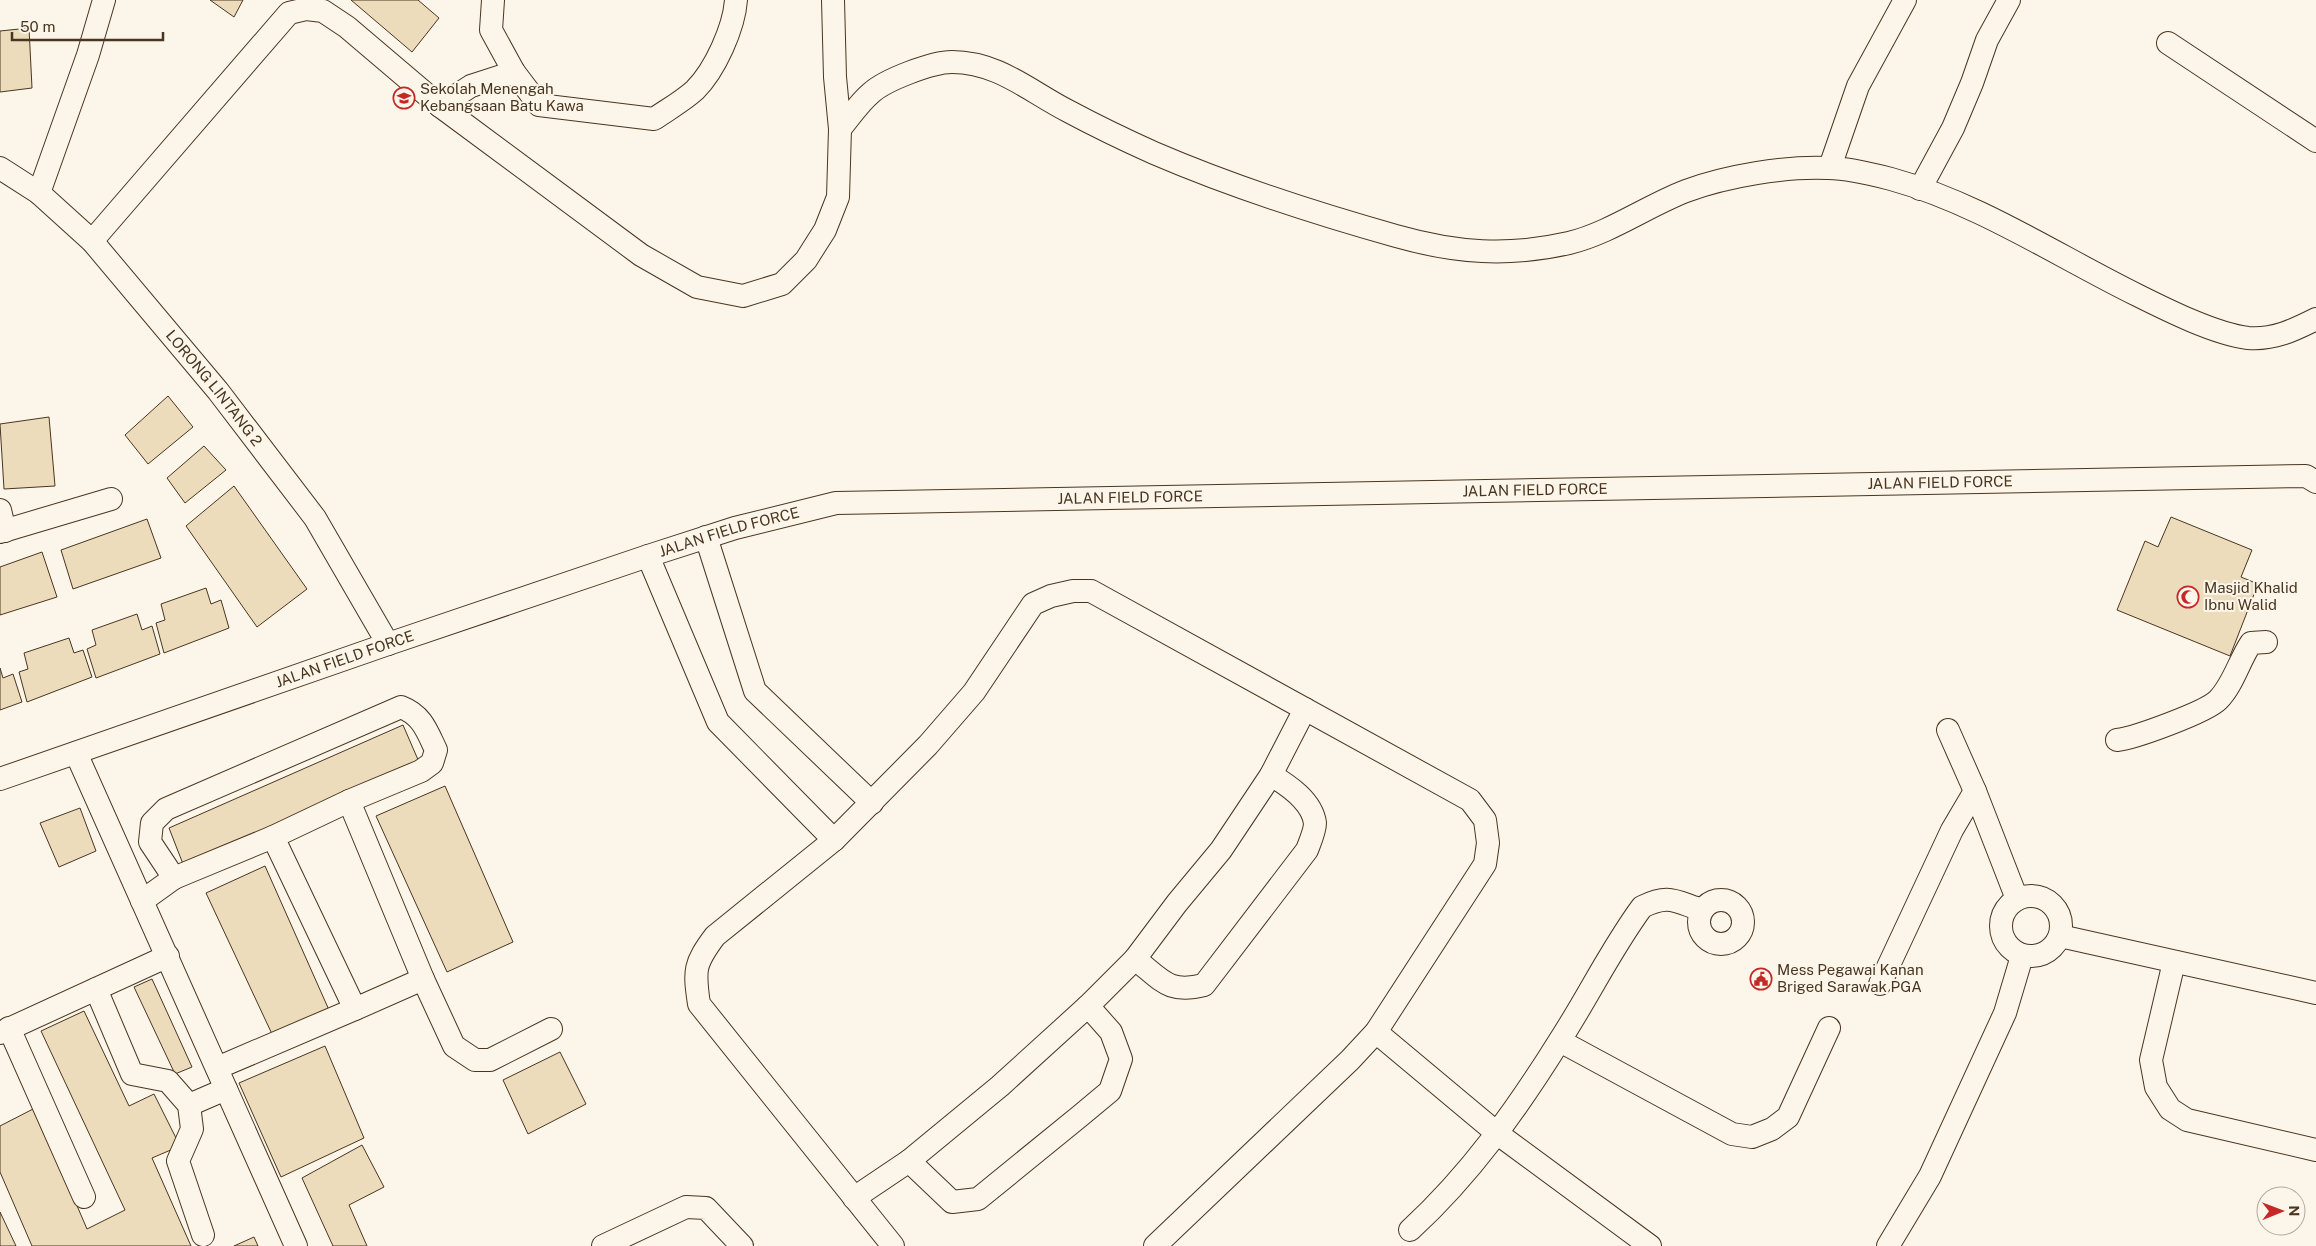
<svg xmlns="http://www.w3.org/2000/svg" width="2316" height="1246" viewBox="0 0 2316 1246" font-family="'Public Sans',sans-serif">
  <rect width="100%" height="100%" fill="#fbf6e9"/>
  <!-- building -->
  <g fill="#ecdcbc" stroke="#4a3520">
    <polygon points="210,0 243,0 234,17"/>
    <polygon points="351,0 418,0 439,18 412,52"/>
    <polygon points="29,28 32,88 0,92 0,31"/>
    <polygon points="168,396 193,427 148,464 125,435"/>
    <polygon points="49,417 55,486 4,489 0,424"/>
    <polygon points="204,446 226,470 185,503 167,478"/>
    <polygon points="234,486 307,589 257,627 186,526"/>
    <polygon points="2171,517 2252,550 2241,577 2258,584 2230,656 2117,610 2145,541 2158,547"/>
    <polygon points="147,519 161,558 73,589 61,550"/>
    <polygon points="42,552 57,597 0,615 0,567"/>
    <polygon points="206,588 211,604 221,600 229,628 164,653 156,623 165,620 161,604"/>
    <polygon points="137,614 142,630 152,626 160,654 96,678 87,649 96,645 92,630"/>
    <polygon points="69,638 74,653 83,650 92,677 27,702 19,672 28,669 24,653"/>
    <polygon points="0,668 3,678 13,674 22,702 0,710"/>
    <polygon points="403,725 419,762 183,864 169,828"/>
    <polygon points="445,786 513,942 447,972 376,816"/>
    <polygon points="80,808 96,851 59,867 40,823"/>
    <polygon points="265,866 329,1010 272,1034 206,893"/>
    <polygon points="152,979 192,1067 175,1074 134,987"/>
    <polygon points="84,1011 129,1106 154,1094 180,1146 152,1158 191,1246 32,1246 0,1172 0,1126 35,1108 87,1229 125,1210 41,1031"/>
    <polygon points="325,1046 364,1138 281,1177 239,1083"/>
    <polygon points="560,1052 586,1104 528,1134 503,1080"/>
    <polygon points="362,1145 384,1187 349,1205 367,1246 333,1246 302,1178"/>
    <polygon points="0,1212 16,1246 0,1246"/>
    <polygon points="254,1237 258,1246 234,1246"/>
  </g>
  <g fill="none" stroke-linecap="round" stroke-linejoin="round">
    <!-- minor casing -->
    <g stroke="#4a3520" stroke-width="24">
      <g id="minor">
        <path d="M493,0L491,30L514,72L539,105L654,119C667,110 683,101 695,90C715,70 734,28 736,0"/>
        <polyline points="2168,43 2316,141"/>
        <polyline points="440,106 471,86 514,72"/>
        <path d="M840,129C850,117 859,103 871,93C885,80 932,62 952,62C998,62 1029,91 1068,111C1096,126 1125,140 1154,153C1233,187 1314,213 1396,236C1456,253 1508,257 1569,243C1610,233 1647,206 1686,191C1726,176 1786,166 1828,168C1848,168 1872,174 1891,179C1978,203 2056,255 2137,295C2167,310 2215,334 2248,338C2274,340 2294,330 2316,319"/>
        <polyline points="1830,167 1858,86 1905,0"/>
        <path id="s1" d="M0,168L39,193L92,241L218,391L315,518L388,644"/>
        <polyline points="1920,189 1953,128 1972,83 1987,40 2009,0"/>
        <polyline points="39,193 88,55 104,0"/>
        <polyline points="92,241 289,13 306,9 323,11 347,27 440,106 641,255 697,287 743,296 782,284 806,260 825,230 838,197 840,129 835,77 833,0"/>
        <polyline points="0,510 5,531"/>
        <polyline points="0,532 111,499"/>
        <polyline points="706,537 755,691 872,803"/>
        <polyline points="648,556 718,722 834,840"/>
        <polyline points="1948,730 1975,791 2017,899"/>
        <path d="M2117,740C2135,738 2206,712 2218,700C2233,685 2239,661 2251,643L2266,642"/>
        <polyline points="76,753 296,1246"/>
        <path id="s2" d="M0,779L388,644L648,556L735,528L836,503L2306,476L2316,482"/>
        <polyline points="174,878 273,837 349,801"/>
        <circle cx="2031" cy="926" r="30"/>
        <circle cx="1721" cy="922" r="22"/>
        <path d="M142,901L174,878L150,842L152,823L166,809L401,707C422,715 427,731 436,750L432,763L421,771L349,801L423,979L454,1046L475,1060H490L551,1029"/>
        <polyline points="2060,936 2316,993"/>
        <path d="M1135,959C1162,980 1168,994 1204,985L1307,850C1310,842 1315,831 1315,823C1312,801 1288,785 1271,775"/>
        <polyline points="2174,962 2151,1060 2156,1087 2170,1109 2187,1120 2316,1150"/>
        <polyline points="1880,984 1952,830 1975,791"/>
        <polyline points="96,989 132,1074 168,1081 189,1105 192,1129 178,1161 203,1235"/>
        <polyline points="355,1009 423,979"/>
        <polyline points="9,1028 84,1197"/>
        <polyline points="1376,1032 1498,1134 1650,1246"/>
        <polyline points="0,1033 168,956"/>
        <polyline points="1560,1041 1732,1134 1752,1137 1772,1129 1788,1117 1829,1028"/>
        <polyline points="217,1068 355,1009 273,837"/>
        <polyline points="189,1105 226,1089"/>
        <polyline points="909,1161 952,1202 978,1199 1080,1116 1110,1091 1121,1059 1111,1032 1088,1006"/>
        <polyline points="854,1198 909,1161 1000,1086 1088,1006 1135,959 1177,903 1221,850 1271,775 1305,709"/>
        <path d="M1410,1230C1470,1175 1517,1109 1560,1040C1588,997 1611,949 1642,907C1669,894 1674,901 1702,910"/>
        <polyline points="603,1246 686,1207 706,1208 742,1246"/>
        <path d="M893,1246L699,1004C694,970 694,964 715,936L834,840L928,745L974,692L1033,604L1051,596L1073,591H1091L1470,800L1485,820L1488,843L1485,864L1376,1032L1350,1060L1155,1246"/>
        <polyline points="1888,1246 1930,1176 2005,1013 2022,956"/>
      </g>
    </g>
    <!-- minor -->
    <use href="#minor" stroke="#fbf6e9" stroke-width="22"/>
  </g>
  <!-- icons -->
  <defs>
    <g id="school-ring" transform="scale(1.125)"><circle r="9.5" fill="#fbf6e9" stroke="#c62828" stroke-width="1.5"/><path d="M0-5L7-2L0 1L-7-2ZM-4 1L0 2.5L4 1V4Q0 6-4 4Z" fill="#c62828"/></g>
    <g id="mosque-ring" transform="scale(1.125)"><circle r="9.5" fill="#fbf6e9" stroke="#c62828" stroke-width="1.5"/><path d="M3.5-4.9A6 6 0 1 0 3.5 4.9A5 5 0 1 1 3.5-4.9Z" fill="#c62828"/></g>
    <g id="civic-ring" transform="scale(1.125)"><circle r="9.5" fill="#fbf6e9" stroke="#c62828" stroke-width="1.5"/><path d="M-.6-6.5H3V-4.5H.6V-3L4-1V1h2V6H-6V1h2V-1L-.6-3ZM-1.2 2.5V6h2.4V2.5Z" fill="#c62828"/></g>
  </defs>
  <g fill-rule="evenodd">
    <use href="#school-ring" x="404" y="98"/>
    <use href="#mosque-ring" x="2188" y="597"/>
    <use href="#civic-ring" x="1761" y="979"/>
  </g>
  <g text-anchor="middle" stroke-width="4" stroke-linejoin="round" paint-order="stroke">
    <!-- poi labels -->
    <g font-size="15" fill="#4a3520" stroke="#fbf6e9" text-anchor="start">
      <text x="420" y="94">Sekolah Menengah<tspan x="420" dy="17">Kebangsaan Batu Kawa</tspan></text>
      <text x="2204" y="593">Masjid Khalid<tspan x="2204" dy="17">Ibnu Walid</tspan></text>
      <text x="1777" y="975">Mess Pegawai Kanan<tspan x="1777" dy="17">Briged Sarawak PGA</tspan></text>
    </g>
    <!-- street labels -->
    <g font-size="15" fill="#4a3520" stroke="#fbf6e9">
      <text dy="5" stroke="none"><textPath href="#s1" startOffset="309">LORONG LINTANG 2</textPath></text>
      <text dy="5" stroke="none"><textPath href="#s2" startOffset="1985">JALAN FIELD FORCE</textPath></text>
      <text dy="5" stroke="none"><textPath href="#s2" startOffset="1580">JALAN FIELD FORCE</textPath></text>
      <text dy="5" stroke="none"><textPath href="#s2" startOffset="1175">JALAN FIELD FORCE</textPath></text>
      <text dy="5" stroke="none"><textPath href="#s2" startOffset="770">JALAN FIELD FORCE</textPath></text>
      <text dy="5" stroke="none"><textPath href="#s2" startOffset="365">JALAN FIELD FORCE</textPath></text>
    </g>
  </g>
  <!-- north arrow -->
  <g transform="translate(2281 1211) rotate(89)"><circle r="24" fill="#fbf6e9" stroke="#b4a999"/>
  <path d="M0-4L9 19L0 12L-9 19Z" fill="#c62828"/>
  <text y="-8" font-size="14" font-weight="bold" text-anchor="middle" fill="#4a3520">N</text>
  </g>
  <!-- scale -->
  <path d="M12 32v8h151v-8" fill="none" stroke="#4a3520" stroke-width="2.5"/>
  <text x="20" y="32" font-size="15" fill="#4a3520" stroke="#fbf6e9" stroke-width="4" paint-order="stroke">50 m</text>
</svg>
